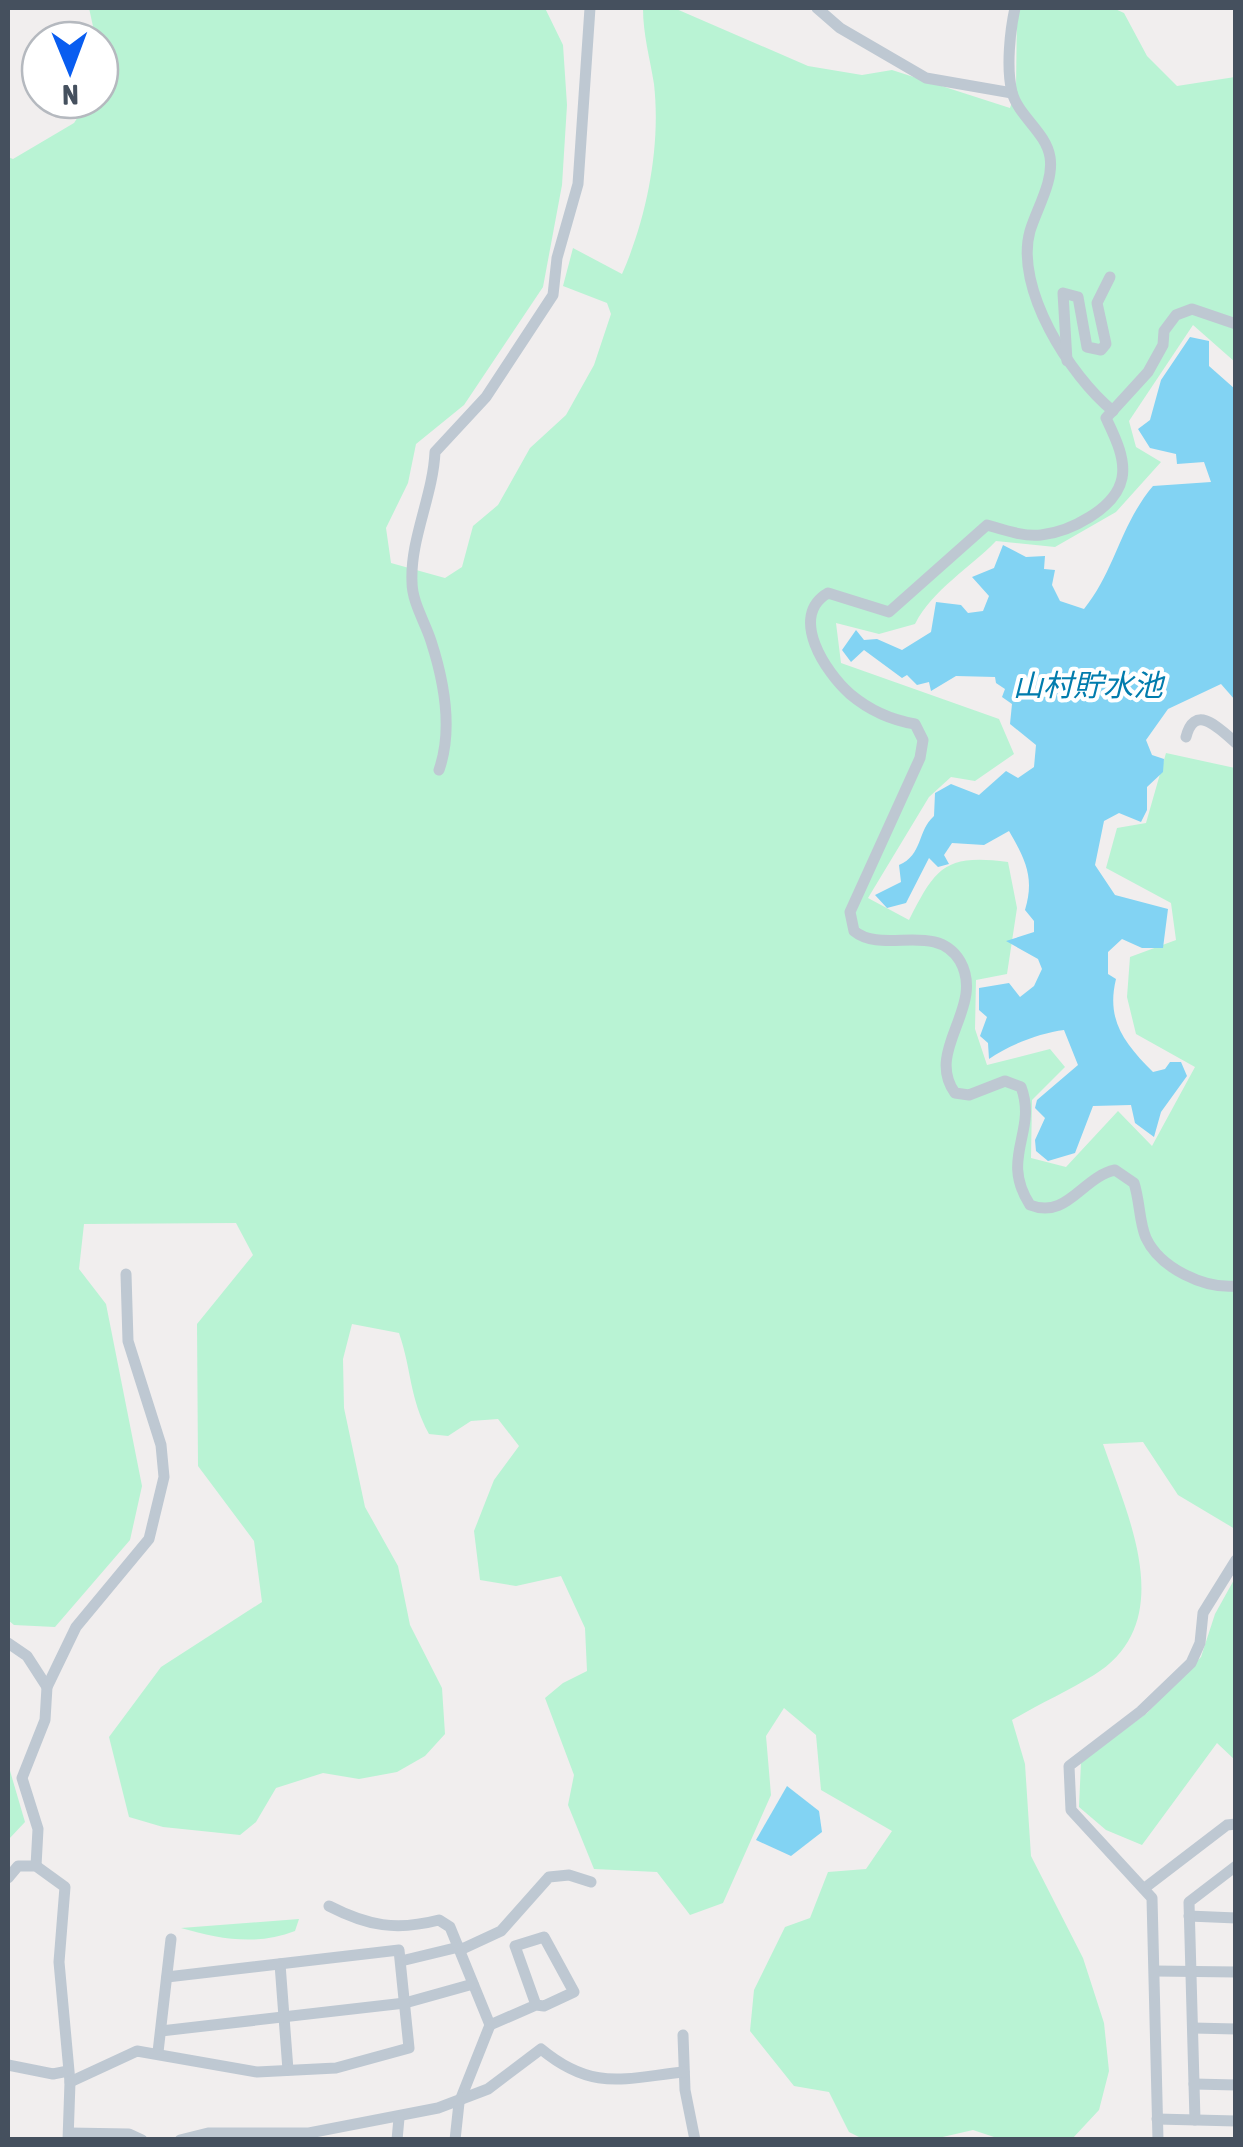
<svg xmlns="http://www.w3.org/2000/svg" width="1243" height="2147" viewBox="0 0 1243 2147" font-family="'Asap Condensed','Noto Sans JP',sans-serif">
  <rect width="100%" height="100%" fill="#f1eeee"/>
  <!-- green -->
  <g fill="#b9f3d4">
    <path d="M89,8H545L563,45L567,105L562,185L543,287L464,405L416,444L408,483L386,528L391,563L445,578L462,567L473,526L498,505L530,448L566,415L594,365L611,314L607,303L563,286L573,248L622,274C647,218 661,146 654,84C650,58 643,35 643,8H674L808,66L862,75L892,70L1010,108L1016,90L1017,8H1113L1124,13L1147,56L1177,86L1235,77V362L1193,325L1129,421L1136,447L1161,462L1116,512L1055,547L996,541C969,569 933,589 915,624L879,634L836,623L841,663L999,719L1014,754L975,781L951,777L929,797L868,898L909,920C936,867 945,854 1008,862L1017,908L1007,974L976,980L975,1029L987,1065L1050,1049L1065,1067L1032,1100L1031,1158L1066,1167L1118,1111L1152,1146L1195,1067L1136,1034L1127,997L1130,957L1176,940L1171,903L1106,868L1117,828L1146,823L1166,753L1235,768V1529L1178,1495L1143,1442L1103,1444C1129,1519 1179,1622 1094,1675C1068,1691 1039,1704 1012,1720L1025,1764L1031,1856L1083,1958L1104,2023L1109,2071L1099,2110L1072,2139H1000L973,2130L934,2139H863L849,2132L829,2092L794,2086L750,2031L754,1990L785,1927L810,1918L828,1872L866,1869L892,1831L821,1790L816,1735L784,1708L766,1736L771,1795L723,1903L690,1915L657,1872L594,1869L568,1805L574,1775L545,1698L563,1683L587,1671L585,1628L561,1576L516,1586L480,1580L474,1531L494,1480L519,1446L498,1419L471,1421L448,1436L429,1434C409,1397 412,1371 399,1333L352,1324L343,1359L344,1408L365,1507L398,1566L410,1625L442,1688L445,1734L425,1756L397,1772L359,1779L323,1773L276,1788L256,1822L240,1835L163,1827L129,1817L109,1737L161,1667L262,1602L254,1541L198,1466L197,1324L253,1255L236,1223L84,1224L79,1269L106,1304L142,1486L130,1540L55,1627L14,1625L8,1620V157L13,159L74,123L89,100H100V40H96Z"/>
    <polygon points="1235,1578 1235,1760 1217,1743 1142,1845 1106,1830 1079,1807 1081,1762 1147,1713 1201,1657 1215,1614"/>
    <polygon points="8,1764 25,1822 8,1840"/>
    <path d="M299,1919L295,1931C257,1946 219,1939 181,1928Z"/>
  </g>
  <!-- water -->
  <g fill="#82d3f3">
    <path d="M1190,337L1209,341V366L1235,389V700L1221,684L1168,709L1146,740L1152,755L1164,759L1163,772L1147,787V810L1141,822L1119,813L1104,821L1095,865L1115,895L1168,909L1163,948H1142L1122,939L1108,952V974L1116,979C1106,1020 1124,1043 1153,1072L1165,1069L1170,1062H1181L1187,1076L1161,1112L1154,1137L1135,1123L1131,1105L1093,1106L1075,1153L1048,1161L1036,1151L1035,1140L1045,1118L1035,1108L1037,1100L1078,1065L1064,1030C1040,1033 1009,1045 989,1059L988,1043L980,1036L987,1017L979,1010V988L1009,983L1020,997L1034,986L1042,969L1038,959L1006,941L1034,932V921L1025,910C1035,877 1025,859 1009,831L984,845L952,843L944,855L949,864L938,867L929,858L906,903L887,908L875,895L901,882L899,865C923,855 917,831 934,816L935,793L951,784L979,795L1006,771L1018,778L1034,767L1036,745L1010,724L1012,704L1002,697L1005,689L996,683L995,677L956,676L931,691L929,682L917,685L907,675L902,678L864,650L851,662L842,650L856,630L864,640L877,639L902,650L931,632L936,602L961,605L968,613L983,611L989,596L972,577L994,568L1003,545L1026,557L1045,556L1044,569L1055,570L1052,585L1060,601L1084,609C1115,571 1120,525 1153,486L1211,482L1204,462L1177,464L1176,454L1150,448L1138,429L1150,420L1161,380Z"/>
    <polygon points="787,1786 819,1811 822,1832 791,1856 756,1840"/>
  </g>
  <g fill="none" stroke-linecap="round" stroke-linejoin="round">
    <!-- minor -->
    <g stroke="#bec8d2" stroke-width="11">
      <polyline points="817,8 840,28 926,78 1012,93"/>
      <path d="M1015,8C1010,31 1006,68 1012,92C1018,116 1046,132 1050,157C1054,181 1037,208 1030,231C1014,288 1070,376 1113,411"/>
      <path d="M1236,324L1192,309L1176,315L1164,331L1163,345L1148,372L1106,418C1114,435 1126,458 1122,478C1116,509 1069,532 1041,535C1024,537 1004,530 987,525L889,612L828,593C788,616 826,673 850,694C869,710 891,720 915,724L923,740L920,758L850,912L854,931C883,955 936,921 960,961C986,1007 924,1050 955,1093L969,1095L1005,1081L1021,1087C1038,1132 999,1157 1030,1205C1067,1220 1082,1177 1115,1170L1134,1183C1140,1201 1139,1222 1146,1238C1160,1268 1204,1289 1236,1286"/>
      <polyline points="1067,361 1063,293 1078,297 1087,347 1101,350 1106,344 1097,303 1110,277"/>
      <path d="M1186,737C1195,702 1220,729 1236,743"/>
      <path d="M439,770C453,730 444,681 431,641C425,622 412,602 412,582C410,539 433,496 435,452L486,397L553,295L557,258L578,184L590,8"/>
      <polyline points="8,1643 27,1656 47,1687"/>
      <polyline points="36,1866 38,1829 22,1778 45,1720 47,1687 76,1627 149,1539 164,1477 161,1445 128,1341 126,1274"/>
      <polyline points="8,1878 18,1866 36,1866 65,1887 59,1962 70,2082 68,2140"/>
      <polyline points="1146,1887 1227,1825 1236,1824"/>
      <path d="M329,1906C368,1926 396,1931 439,1920L450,1927L490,2025L459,2103L455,2140"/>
      <polyline points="1189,1916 1236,1918"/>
      <polyline points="460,1950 501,1931 549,1877 569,1875 591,1882"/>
      <polyline points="401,1961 459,1947"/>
      <polyline points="280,1964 288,2070"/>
      <polyline points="1155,1971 1236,1972"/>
      <polyline points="490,2025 536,2005 515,1946 544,1937 574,1992 544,2006 536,2005"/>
      <polyline points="1193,2028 1236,2029"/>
      <polyline points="161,2031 405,2003 473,1984"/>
      <polyline points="683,2035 685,2090 695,2140"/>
      <polyline points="158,2052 171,1939"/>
      <polyline points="8,2065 53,2074 68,2071"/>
      <polyline points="70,2082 137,2051 257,2072 336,2068 409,2048 399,1950 167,1977"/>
      <polyline points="1194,2084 1236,2085"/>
      <polyline points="1157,2119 1236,2121"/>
      <polyline points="1195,2120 1189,1902 1236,1866"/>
      <polyline points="69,2133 129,2134 142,2140"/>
      <path d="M180,2140L208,2133H309L438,2108L488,2089L541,2049C593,2092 624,2078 684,2072"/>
      <polyline points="397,2140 399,2118"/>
      <polyline points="1158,2140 1152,1898 1071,1810 1069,1766 1141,1711 1191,1663 1200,1643 1203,1613 1236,1560"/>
    </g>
  </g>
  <g text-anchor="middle" stroke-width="8" stroke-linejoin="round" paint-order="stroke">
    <!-- water labels -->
    <g font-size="30" font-style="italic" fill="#017cad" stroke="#fff">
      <text x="1088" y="696">山村貯水池</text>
    </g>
  </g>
  <!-- border -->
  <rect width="1243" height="2147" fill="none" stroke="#45505e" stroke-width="20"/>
  <!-- north arrow -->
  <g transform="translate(70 70) rotate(179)"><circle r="48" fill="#ffffff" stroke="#b5b9bf" stroke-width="2.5"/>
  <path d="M0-8L18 38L0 25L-18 38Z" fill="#095df0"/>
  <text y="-15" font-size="28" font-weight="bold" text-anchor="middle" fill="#45505e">N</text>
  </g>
</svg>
